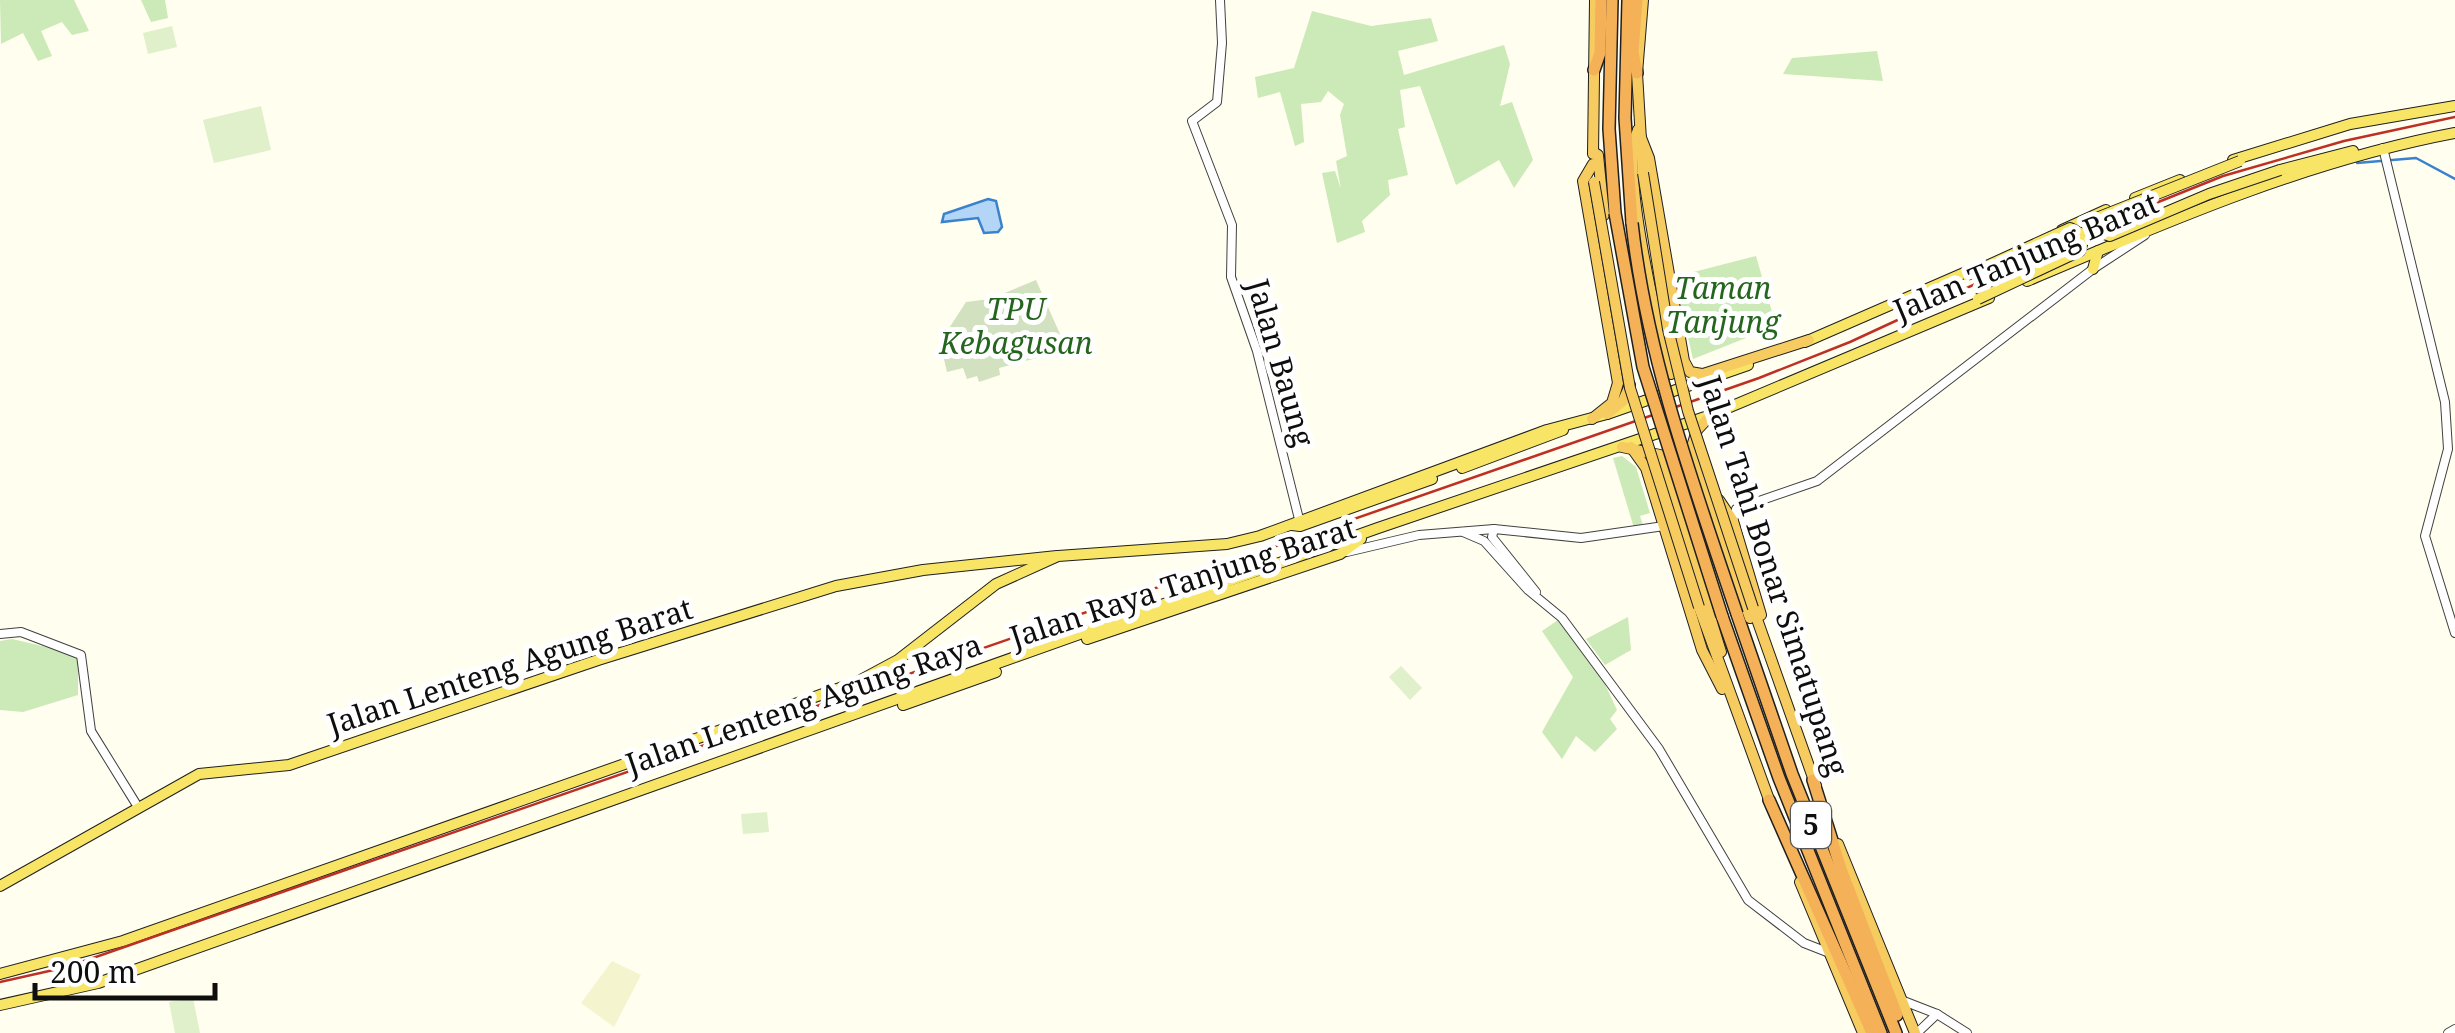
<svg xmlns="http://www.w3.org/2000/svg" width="2455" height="1033" viewBox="0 0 2455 1033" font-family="'Noto Serif',serif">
  <rect width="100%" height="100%" fill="#fffeef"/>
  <!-- farmland -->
  <polygon fill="#f4f5cf" points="612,961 641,975 614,1027 581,1003"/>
  <!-- green -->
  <g fill="#cce9b8">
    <polygon points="0,0 74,0 89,31 72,35 62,22 41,31 52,56 38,61 23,33 1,44"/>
    <polygon points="141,0 165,0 168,18 151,22"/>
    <polygon points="1312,11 1371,26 1431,18 1438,41 1398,51 1404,75 1504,45 1510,64 1500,106 1512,102 1533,160 1514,188 1499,160 1456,185 1420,86 1400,90 1405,127 1398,129 1408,175 1388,180 1390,195 1362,221 1365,232 1337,243 1322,173 1335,171 1341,189 1336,161 1347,156 1340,115 1344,104 1328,91 1321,102 1301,104 1304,142 1295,146 1280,92 1258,98 1255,77 1294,68"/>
    <polygon points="1877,51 1883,81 1783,74 1792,58"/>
    <polygon points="1756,256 1776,326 1693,359 1674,277"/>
    <polygon points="1622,456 1636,467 1650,513 1640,516 1643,525 1634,528 1613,458"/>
    <polygon points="1628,617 1631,650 1605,665 1586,639"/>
    <polygon points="1558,620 1602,678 1617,710 1610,719 1617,729 1595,752 1576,736 1562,759 1542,732 1573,677 1542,631"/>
    <polygon points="12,639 72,653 78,660 78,695 23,712 0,710 0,641"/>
  </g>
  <!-- cemetery -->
  <polygon fill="#d2e1c0" points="1036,280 1067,350 999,368 1000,375 979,382 977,376 967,379 963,368 947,372 940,342 966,302 990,299"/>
  <!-- pitch -->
  <g fill="#dff0ca">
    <polygon points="172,26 177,47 148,54 143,33"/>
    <polygon points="261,106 271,150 214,163 203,120"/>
    <polygon points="1401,666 1422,688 1410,700 1389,677"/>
    <polygon points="767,812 769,832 743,834 741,814"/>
    <polygon points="193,998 200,1033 175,1033 169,1002"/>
  </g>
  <!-- water -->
  <polygon fill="#b4d6f6" stroke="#3b82cd" stroke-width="2.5" points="988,199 996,201 1002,227 998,232 984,233 978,218 942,222 944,214"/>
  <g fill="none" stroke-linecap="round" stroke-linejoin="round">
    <!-- stream -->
    <polyline stroke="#3b82cd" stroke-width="2.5" points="2357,163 2416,158 2455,179"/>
    <!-- tertiary casing -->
    <g stroke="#414141" stroke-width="10">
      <g id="tertiary">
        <polyline points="1220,0 1222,43 1217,102 1192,121 1232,225 1231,277 1257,351 1299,519"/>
        <polyline points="2383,148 2445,402 2448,449 2425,536 2455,633"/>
        <polyline points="1733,521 1736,509 1817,481 2093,269 2145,235"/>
        <polyline points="1494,529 1492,537 1536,592"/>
        <polyline points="1463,532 1484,541 1528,590 1562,618 1659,749 1748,900 1804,943 1827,952"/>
        <polyline points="1347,552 1419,535 1494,529 1581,538 1664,526"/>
        <polyline points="0,634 21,632 81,655 91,731 138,807"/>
        <polyline points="1901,1000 1937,1014 1967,1033"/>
        <polyline points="1917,1033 1937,1014"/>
        <polyline points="2448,1033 2455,1029"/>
      </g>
    </g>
    <!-- primary casing -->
    <g stroke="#1f1f1f" stroke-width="12">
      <g id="primary">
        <polyline points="2233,160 2350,124 2455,106"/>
        <polyline points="2280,170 2353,151"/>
        <polyline points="2135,198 2180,180"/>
        <polyline points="2062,230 2106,210"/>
        <polyline points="2093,269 2098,251"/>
        <path d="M2027,281C2166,222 2306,161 2455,133"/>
        <polyline points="1805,342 1973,269"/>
        <polyline points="1462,468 1563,430"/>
        <polyline points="1292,525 1300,526 1432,479"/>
        <polyline points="1087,639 1340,554 1361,539"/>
        <polyline points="903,705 996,672"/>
        <polyline points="0,886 199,774 289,765 598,660 836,586 923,570 1057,556"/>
        <polyline points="0,974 123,941 857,682 898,660 996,584 1058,556 1227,544 1260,536 1547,430 1607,414 1748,365"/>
        <polyline points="0,1005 98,983 1378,528 1711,415 1989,298"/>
      </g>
    </g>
    <!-- trunk casing -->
    <g stroke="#1f1f1f" stroke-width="12">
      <g id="trunk">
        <polyline points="1643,0 1637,73 1643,173"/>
        <polyline points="1638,130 1649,158 1684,361 1690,372 1702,374"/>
        <path d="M1638,130C1619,169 1658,328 1671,374"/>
        <polyline points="1593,152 1598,155 1604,215"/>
        <polyline points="1593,154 1595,0"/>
        <polyline points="1700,375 1809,340"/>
        <polyline points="1607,414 1623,401 1630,385"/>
        <polyline points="1711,415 1697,430 1691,450 1750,618"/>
        <polyline points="1592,419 1612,403 1618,383 1583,181 1593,164"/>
        <polyline points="1622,447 1660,455 1721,652"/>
        <polyline points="1631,447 1646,468 1702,650 1722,689"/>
        <polyline points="1719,500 1733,521 1761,615"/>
        <polyline points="1699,607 1771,805"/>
        <polyline points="1753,608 1816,786"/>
        <polyline points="1838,844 1915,1033"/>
        <polyline points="1800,882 1863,1033"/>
      </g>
    </g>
    <!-- motorway casing -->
    <g stroke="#1f1f1f" stroke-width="14">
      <g id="motorway">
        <polyline points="1612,0 1609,129 1615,213"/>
        <polyline points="1628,0 1625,118 1632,223"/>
        <polyline points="1637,0 1633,52 1637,73"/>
        <polyline points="1594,70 1600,53 1601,0"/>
        <polyline points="1737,614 1792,774 1896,1033"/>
        <polyline points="1722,616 1779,778 1881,1033"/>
        <polyline points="1813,780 1841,869 1897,1015"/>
        <polyline points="1769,800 1872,1033"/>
      </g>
    </g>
    <!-- tertiary -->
    <use href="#tertiary" stroke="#fff" stroke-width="8"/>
    <!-- primary -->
    <use href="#primary" stroke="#f8e566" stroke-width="10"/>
    <!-- trunk -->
    <use href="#trunk" stroke="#f6cb5f" stroke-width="10"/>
    <!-- motorway -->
    <use href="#motorway" stroke="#f4b158" stroke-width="11"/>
    <!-- rail -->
    <polyline stroke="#be3026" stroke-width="2.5" points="0,982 67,967 1759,378 1850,342 2116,219 2223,176 2344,141 2455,117"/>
    <!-- primary-bridge casing -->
    <g stroke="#1f1f1f" stroke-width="12" stroke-linecap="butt">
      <g id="primary-bridge">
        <polyline points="2240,161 2099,217 2096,231 2110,236 2209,194 2280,170"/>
        <polyline points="1967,275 2070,228 2085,235 2080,251 1978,299"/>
      </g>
    </g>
    <!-- trunk-bridge casing -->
    <g stroke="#1f1f1f" stroke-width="12" stroke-linecap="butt">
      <g id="trunk-bridge">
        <polyline points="1643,173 1668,329 1688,411 1753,608"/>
        <polyline points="1594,182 1630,388 1699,607"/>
      </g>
    </g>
    <!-- motorway-bridge casing -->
    <g stroke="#1f1f1f" stroke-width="14" stroke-linecap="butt">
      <g id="motorway-bridge">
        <polyline points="1615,213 1643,367 1722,616"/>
        <path d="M1632,223C1647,358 1694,486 1737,614"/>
      </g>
    </g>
    <!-- primary-bridge -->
    <use href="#primary-bridge" stroke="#f8e566" stroke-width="10"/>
    <!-- trunk-bridge -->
    <use href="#trunk-bridge" stroke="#f6cb5f" stroke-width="10"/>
    <!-- motorway-bridge -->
    <use href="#motorway-bridge" stroke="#f4b158" stroke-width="11"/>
  </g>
  <g text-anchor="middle" stroke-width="10" stroke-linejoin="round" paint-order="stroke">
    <!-- shield labels -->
    <rect fill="#fff" stroke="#565656" stroke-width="2.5" x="1791" y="802" width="40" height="46" rx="8"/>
    <g font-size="28" font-weight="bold" fill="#0e0e0e">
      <text x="1811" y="835">5</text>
    </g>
    <!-- street labels -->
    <g font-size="30" fill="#0e0e0e" stroke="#fff">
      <text transform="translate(2026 257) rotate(-23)" y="10">Jalan Tanjung Barat</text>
      <text transform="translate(1280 363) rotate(74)" y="10">Jalan Baung</text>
      <text transform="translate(1773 576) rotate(72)" y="10">Jalan Tahi Bonar Simatupang</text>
      <text transform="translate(1183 583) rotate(-18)" y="10">Jalan Raya Tanjung Barat</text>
      <text transform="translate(510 667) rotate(-18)" y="10">Jalan Lenteng Agung Barat</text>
      <text transform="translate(804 705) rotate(-19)" y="10">Jalan Lenteng Agung Raya</text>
    </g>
    <!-- park labels -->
    <g font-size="30" font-style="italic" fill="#25661e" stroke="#fff">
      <text x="1723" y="299">Taman<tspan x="1723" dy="34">Tanjung</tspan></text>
      <text x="1016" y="320">TPU<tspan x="1016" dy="34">Kebagusan</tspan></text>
    </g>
  </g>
  <!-- scale -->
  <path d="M35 983v15h180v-15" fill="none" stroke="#0e0e0e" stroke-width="5"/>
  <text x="50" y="983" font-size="30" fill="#0e0e0e" stroke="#ffffff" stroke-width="8" paint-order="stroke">200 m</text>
</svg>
